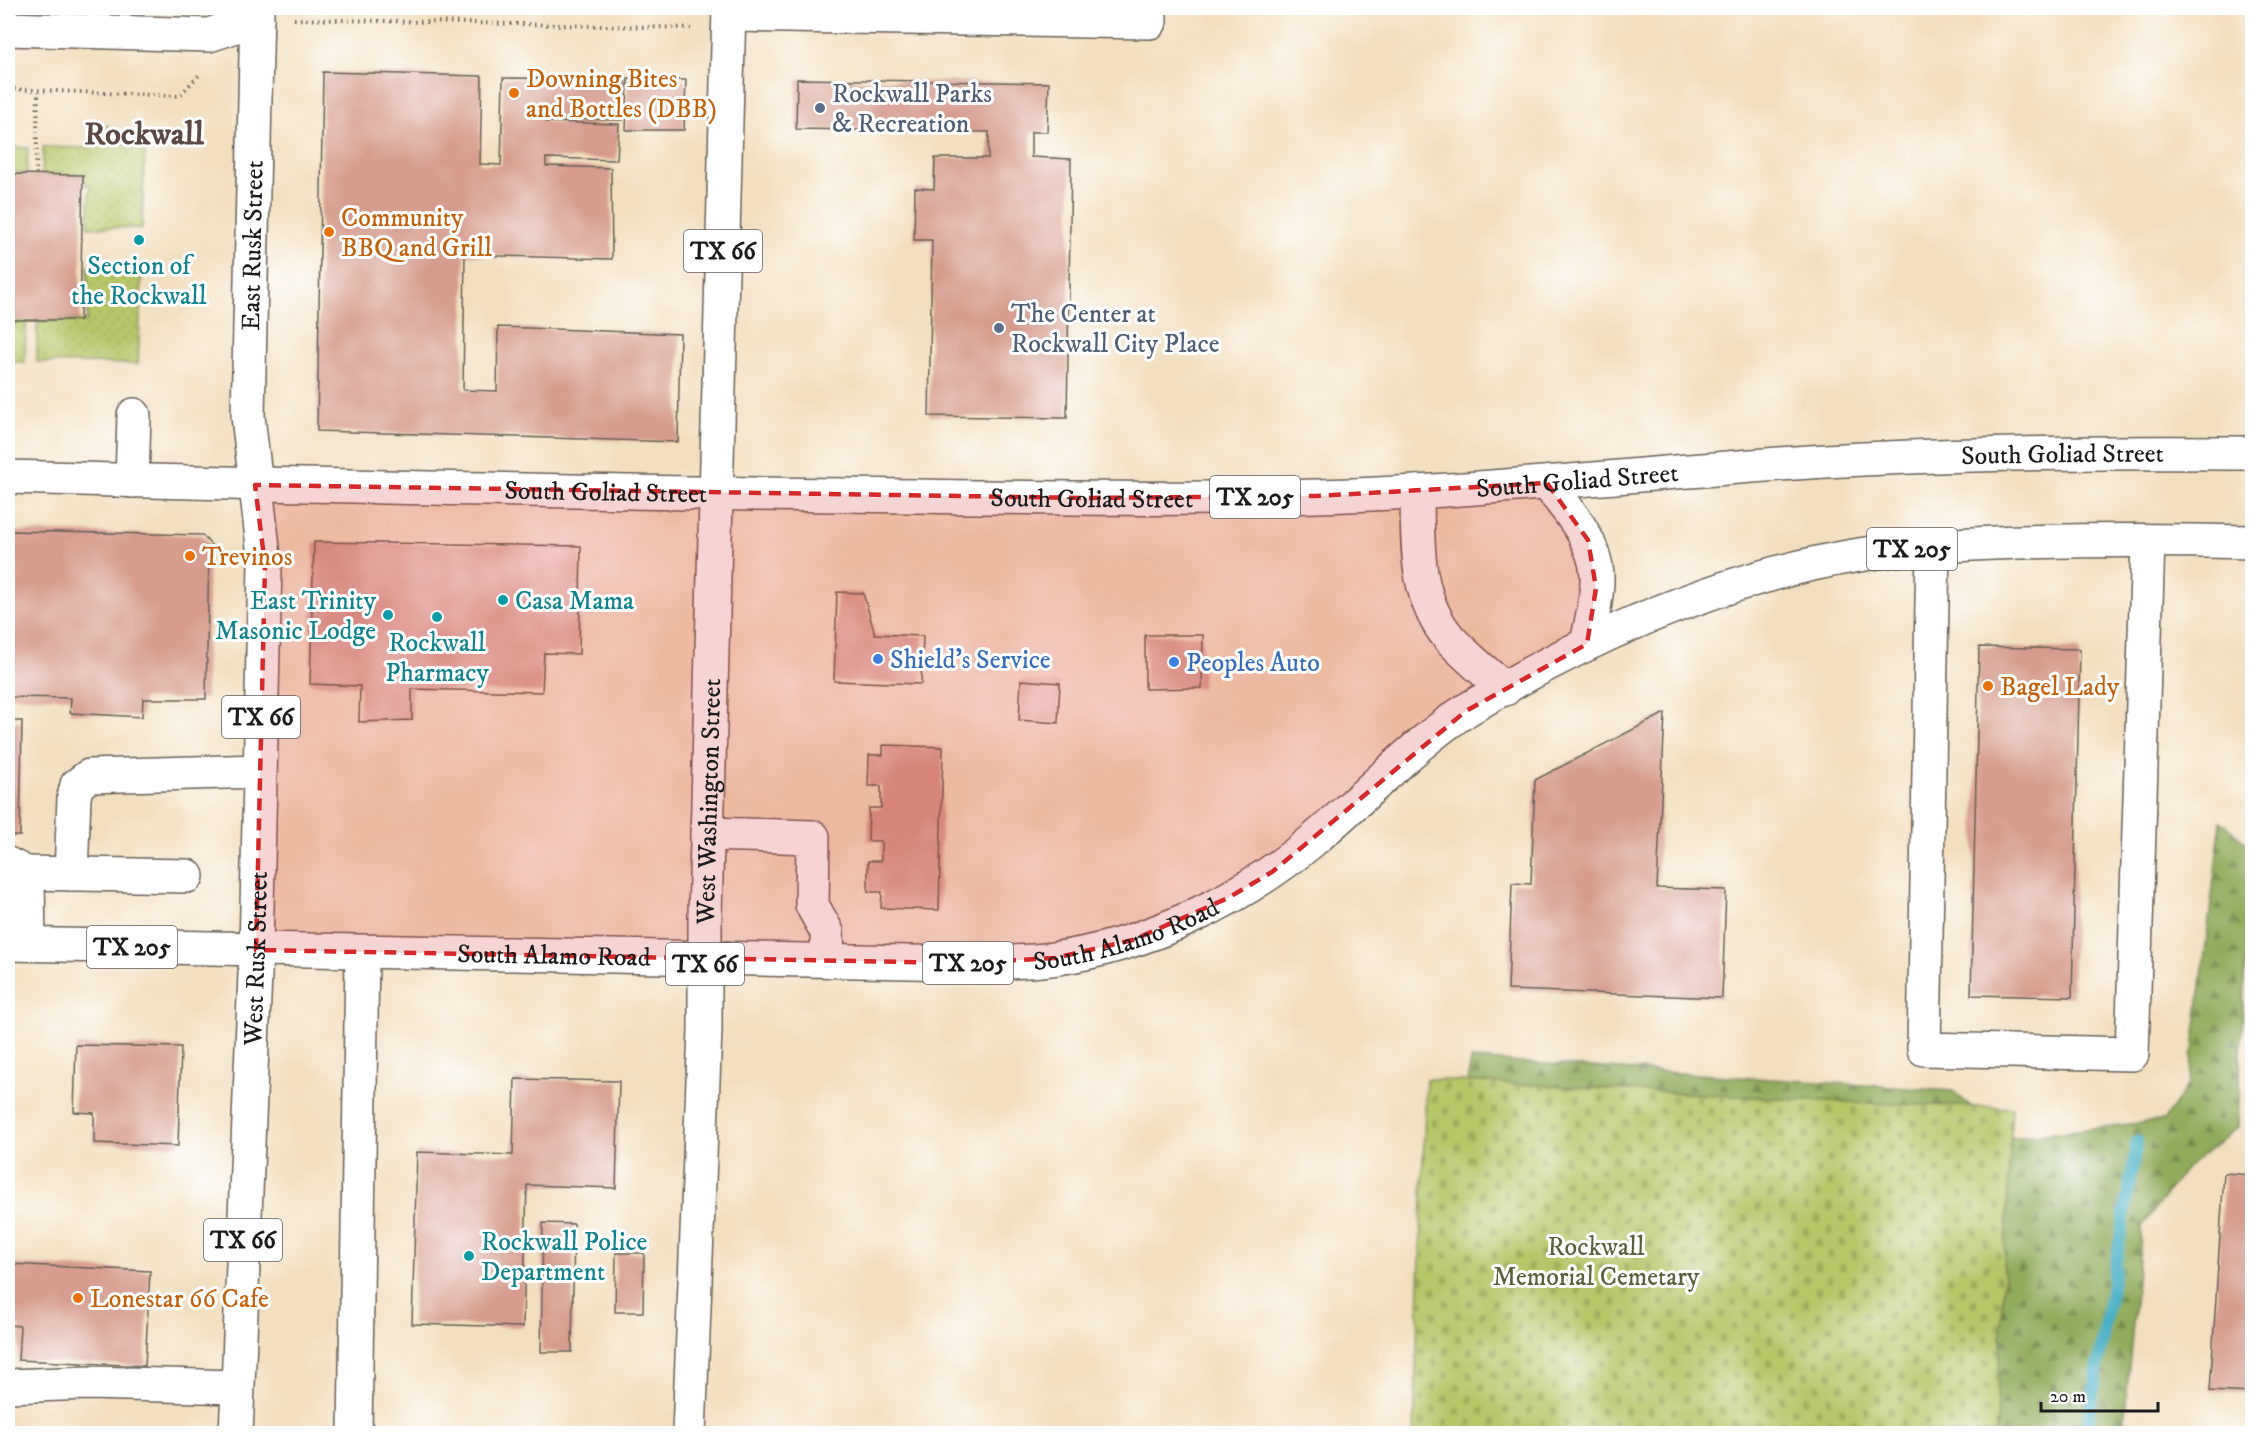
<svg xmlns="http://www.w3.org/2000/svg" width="2260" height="1441" viewBox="0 0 2260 1441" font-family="'IM FELL DW Pica',serif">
  <defs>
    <pattern id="grass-dots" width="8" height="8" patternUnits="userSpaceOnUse" patternTransform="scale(1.5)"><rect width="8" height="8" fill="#b6c668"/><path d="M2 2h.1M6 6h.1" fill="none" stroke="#9caa5a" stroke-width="1.8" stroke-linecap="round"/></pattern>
    <pattern id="forest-firs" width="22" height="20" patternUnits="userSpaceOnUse" patternTransform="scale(1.5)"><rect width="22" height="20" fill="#90ab5c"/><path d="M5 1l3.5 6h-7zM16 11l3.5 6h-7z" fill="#758a4b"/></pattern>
    <pattern id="cemetery-stones" width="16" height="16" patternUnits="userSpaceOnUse" patternTransform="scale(1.5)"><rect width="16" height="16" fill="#b6c668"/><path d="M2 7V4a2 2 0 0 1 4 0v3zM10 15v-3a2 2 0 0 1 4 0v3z" fill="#9caa5a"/></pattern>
  </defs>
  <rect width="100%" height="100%" fill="#fff"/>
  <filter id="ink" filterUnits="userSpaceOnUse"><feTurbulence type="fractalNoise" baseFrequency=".0167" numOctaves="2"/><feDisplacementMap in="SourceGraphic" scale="12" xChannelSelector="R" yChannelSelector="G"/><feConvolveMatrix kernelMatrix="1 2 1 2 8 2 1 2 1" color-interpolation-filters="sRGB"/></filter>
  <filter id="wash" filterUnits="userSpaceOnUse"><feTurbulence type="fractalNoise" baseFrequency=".008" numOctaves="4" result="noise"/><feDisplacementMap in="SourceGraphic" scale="24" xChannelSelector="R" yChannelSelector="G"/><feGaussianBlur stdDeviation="1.35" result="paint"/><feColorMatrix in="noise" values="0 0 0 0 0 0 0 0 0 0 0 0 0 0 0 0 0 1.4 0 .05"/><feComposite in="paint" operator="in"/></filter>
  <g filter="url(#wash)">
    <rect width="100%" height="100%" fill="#f2dfc0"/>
    <!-- grass -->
    <g fill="url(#grass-dots)" stroke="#697142" stroke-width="1.5">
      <polygon points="92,124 108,126 128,147 145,150 142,228 88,227 90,185 85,185 85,175 42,174 43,147 91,148"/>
      <polygon points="8,147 28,148 27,173 8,173"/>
      <polygon points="88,267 142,267 138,364 37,362 37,321 87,321"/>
      <polygon points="8,321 26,322 25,362 8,362"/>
    </g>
    <!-- forest -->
    <polygon fill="url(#forest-firs)" stroke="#56643c" stroke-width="1.5" points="2221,821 2250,846 2238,1127 2186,1168 2142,1226 2123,1433 1988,1433 1460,1131 1471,1059 1953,1091 2008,1138 2164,1120 2189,1083"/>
    <!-- cemetery -->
    <polygon fill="url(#cemetery-stones)" stroke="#697142" stroke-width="1.5" points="1426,1079 1863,1103 2012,1108 1996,1433 1414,1433"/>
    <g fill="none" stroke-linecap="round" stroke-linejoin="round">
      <!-- stream -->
      <polyline stroke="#43adc2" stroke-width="12" points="2086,1434 2137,1141"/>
    </g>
    <g id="blocks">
      <!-- building -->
      <g fill="#d69d8f">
        <polygon points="323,72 482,76 480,164 501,165 503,78 625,79 623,120 546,119 546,122 619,124 617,160 546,158 546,166 611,168 612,259 465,255 463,390 497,391 498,327 680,334 678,442 317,431"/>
        <polygon points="628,79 686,80 684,130 626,130"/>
        <polygon points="797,79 1049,83 1047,132 1031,132 1031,157 1071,159 1067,418 929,416 932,240 914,240 915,188 934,189 935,158 988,158 989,132 796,129"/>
        <polygon points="8,174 83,175 80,320 8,320"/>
        <polygon points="8,531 202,535 212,546 209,551 206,699 143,699 142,717 70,713 71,698 8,697"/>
        <polygon points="314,542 581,546 579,654 544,653 542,692 412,689 412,720 359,722 360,686 310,684"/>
        <polygon points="837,592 863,593 875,634 923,636 921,684 834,681"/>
        <polygon points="1145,635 1203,635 1202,688 1145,689"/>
        <polygon points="1979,647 2080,649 2072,997 1971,995"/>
        <polygon points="1021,680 1060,683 1058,723 1019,720"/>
        <polygon points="1665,713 1657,888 1726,890 1722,998 1508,990 1512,883 1531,884 1535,780"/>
        <polygon points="8,721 22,721 20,836 8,836"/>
        <polygon points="883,745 943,747 939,910 881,908 882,892 868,892 868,861 881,861 881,841 868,841 869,808 881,808 881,786 868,786 869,755 883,755"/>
        <polygon points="76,1045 181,1047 178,1146 94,1143 94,1113 74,1112"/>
        <polygon points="515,1079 619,1081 616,1188 527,1185 523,1327 412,1324 417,1152 513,1155"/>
        <polygon points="2224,1173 2252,1175 2252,1393 2210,1391"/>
        <polygon points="543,1223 574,1224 572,1352 541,1352"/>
        <polygon points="616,1253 644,1253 643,1312 615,1312"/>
        <polygon points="8,1264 150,1271 145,1366 18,1360 20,1326 8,1325"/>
      </g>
    </g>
  </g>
  <g filter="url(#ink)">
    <use href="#blocks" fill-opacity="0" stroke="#676055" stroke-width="1.5"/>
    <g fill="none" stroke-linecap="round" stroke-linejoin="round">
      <!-- minor casing -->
      <g stroke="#676055" stroke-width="36">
        <g id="minor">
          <polyline points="729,15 1150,22 1150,8"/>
          <polyline points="8,29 209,35 257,19"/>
          <polyline points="132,481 134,415"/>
          <polyline points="1933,546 1924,1049 2132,1054 2148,541"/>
          <polyline points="707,834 813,837 812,905 827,932 828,960"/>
          <polyline points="8,864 26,873 28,881 29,944"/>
          <polyline points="26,873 187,876"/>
          <polyline points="71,874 74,797 77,785 89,776 260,771"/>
          <polyline points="8,1386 89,1383 237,1387"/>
          <polyline points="355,1434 362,952"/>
        </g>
      </g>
      <!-- major casing -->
      <g stroke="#676055" stroke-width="36">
        <g id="major">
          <path id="s1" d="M8,477C286,485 564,492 843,495C1001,497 1159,501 1317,496C1471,492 1625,475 1779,464C1936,453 2095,452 2252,453"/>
          <path d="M1547,483C1568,510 1594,539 1597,574C1598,596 1591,622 1587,644"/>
          <path d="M1417,492C1418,543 1414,597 1450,639C1467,657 1486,673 1505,689"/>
          <path id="s2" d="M8,944L961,963C992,962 1022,963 1052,959C1146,946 1240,901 1312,841C1362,800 1415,742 1468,709C1588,636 1720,578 1859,555C1912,546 1966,544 2020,542C2098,540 2175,540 2252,542"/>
          <path id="s3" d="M236,1434L256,950L265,565L248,416L257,8"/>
          <path id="s4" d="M689,1434L705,1030V916L729,8"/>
        </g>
      </g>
      <!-- path -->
      <g stroke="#676055" stroke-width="4" stroke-dasharray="1.5 4.5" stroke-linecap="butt">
        <polyline points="294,19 691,28"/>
        <polyline points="8,89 179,96 201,73"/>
        <polyline points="36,175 38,91"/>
      </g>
      <!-- minor -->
      <use href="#minor" stroke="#fff" stroke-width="33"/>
      <!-- major -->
      <use href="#major" stroke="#fff" stroke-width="33"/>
    </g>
  </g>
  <!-- marked area -->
  <path fill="#d62828" fill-opacity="0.2" stroke="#d62828" stroke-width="4.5" stroke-dasharray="12 8" stroke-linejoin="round" d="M1547,483L1588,540L1596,588L1587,644L1466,711L1272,872L1228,898L1133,940L1055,958L961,963L256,950L265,565L255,485L1085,498L1316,496Z"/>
  <!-- markers -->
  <g fill="#e8710a" stroke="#fff" stroke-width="2">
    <circle cx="514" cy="93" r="6"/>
    <circle cx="329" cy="232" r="6"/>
    <circle cx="190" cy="556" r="6"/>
    <circle cx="1988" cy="686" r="6"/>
    <circle cx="78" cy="1298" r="6"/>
  </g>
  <g fill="#5c6f8a" stroke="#fff" stroke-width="2">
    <circle cx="820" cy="108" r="6"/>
    <circle cx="999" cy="328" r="6"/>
  </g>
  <g fill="#0f9aa8" stroke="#fff" stroke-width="2">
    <circle cx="139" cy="240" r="6"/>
    <circle cx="503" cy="600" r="6"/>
    <circle cx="388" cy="615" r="6"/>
    <circle cx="437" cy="617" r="6"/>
    <circle cx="469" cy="1256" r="6"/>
  </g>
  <g fill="#3f7fe0" stroke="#fff" stroke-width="2">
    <circle cx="878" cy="659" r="6"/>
    <circle cx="1174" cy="662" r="6"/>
  </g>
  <g text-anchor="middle" stroke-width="6" stroke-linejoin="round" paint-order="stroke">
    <!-- shield labels -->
    <g fill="#fff" stroke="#606060" stroke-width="1.5">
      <rect x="684" y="230" width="78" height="42" rx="4.5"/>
      <rect x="1210" y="476" width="90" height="42" rx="4.5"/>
      <rect x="1867" y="528" width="90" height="42" rx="4.5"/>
      <rect x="222" y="696" width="78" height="42" rx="4.5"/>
      <rect x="87" y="926" width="90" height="42" rx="4.5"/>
      <rect x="923" y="942" width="90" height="42" rx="4.5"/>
      <rect x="666" y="943" width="78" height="42" rx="4.5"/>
      <rect x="204" y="1219" width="78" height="42" rx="4.5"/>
    </g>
    <g font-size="24" font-weight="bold" fill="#1c1c1c">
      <text x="723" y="259">TX 66</text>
      <text x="1255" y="505">TX 205</text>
      <text x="1912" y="557">TX 205</text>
      <text x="261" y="725">TX 66</text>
      <text x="132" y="955">TX 205</text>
      <text x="968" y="971">TX 205</text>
      <text x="705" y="972">TX 66</text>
      <text x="243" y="1248">TX 66</text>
    </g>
    <!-- food labels -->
    <g font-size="26" fill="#c56008" stroke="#fff" text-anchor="start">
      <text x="526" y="87">Downing Bites<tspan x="526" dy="30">and Bottles (DBB)</tspan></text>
      <text x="341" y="226">Community<tspan x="341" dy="30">BBQ and Grill</tspan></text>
      <text x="202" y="565">Trevinos</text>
      <text x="2000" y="695">Bagel Lady</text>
      <text x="90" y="1307">Lonestar 66 Cafe</text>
    </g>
    <!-- service labels -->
    <g font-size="26" fill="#4e5e75" stroke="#fff" text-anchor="start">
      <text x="832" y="102">Rockwall Parks<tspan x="832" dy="30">&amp; Recreation</tspan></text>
      <text x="1011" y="322">The Center at<tspan x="1011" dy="30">Rockwall City Place</tspan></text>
    </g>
    <!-- street labels -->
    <g font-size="26" fill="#1c1c1c" stroke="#fff">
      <text dy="9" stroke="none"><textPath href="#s3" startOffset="1190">East Rusk Street</textPath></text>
      <text dy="9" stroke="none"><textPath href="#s1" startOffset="2056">South Goliad Street</textPath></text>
      <text dy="9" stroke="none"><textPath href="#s1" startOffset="1570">South Goliad Street</textPath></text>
      <text dy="9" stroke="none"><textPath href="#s1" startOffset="598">South Goliad Street</textPath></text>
      <text dy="9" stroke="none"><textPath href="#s1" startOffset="1084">South Goliad Street</textPath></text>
      <text dy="9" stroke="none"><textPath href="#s4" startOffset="633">West Washington Street</textPath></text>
      <text dy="9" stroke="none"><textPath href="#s2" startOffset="1122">South Alamo Road</textPath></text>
      <text dy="9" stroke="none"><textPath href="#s2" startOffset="546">South Alamo Road</textPath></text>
      <text dy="9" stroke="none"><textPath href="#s3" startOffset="476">West Rusk Street</textPath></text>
    </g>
    <!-- culture labels -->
    <g font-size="26" fill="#0d838f" stroke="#fff">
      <text x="139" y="274">Section of<tspan x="139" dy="30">the Rockwall</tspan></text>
      <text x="376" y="609" text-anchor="end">East Trinity<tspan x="376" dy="30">Masonic Lodge</tspan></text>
      <text x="515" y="609" text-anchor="start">Casa Mama</text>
      <text x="437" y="651">Rockwall<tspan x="437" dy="30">Pharmacy</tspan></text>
      <text x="481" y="1250" text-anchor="start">Rockwall Police<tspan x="481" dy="30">Department</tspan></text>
    </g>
    <!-- shop labels -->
    <g font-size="26" fill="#366cbe" stroke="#fff" text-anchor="start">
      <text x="890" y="668">Shield's Service</text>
      <text x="1186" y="671">Peoples Auto</text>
    </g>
    <!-- park labels -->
    <g font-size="26" fill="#5a603a" stroke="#fff">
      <text x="1596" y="1255">Rockwall<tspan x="1596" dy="30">Memorial Cemetary</tspan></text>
    </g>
    <!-- district labels -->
    <g font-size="32" font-weight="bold" fill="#5d4944" stroke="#fff">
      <text x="144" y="144">Rockwall</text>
    </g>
  </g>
  <!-- margin -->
  <rect width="2260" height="1441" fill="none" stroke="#fff" stroke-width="30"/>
  <!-- scale -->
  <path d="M2041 1402v9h117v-9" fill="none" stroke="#1c1c1c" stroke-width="3"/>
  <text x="2050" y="1402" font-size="18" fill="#1c1c1c" stroke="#ffffff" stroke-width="4.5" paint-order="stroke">20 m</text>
</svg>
